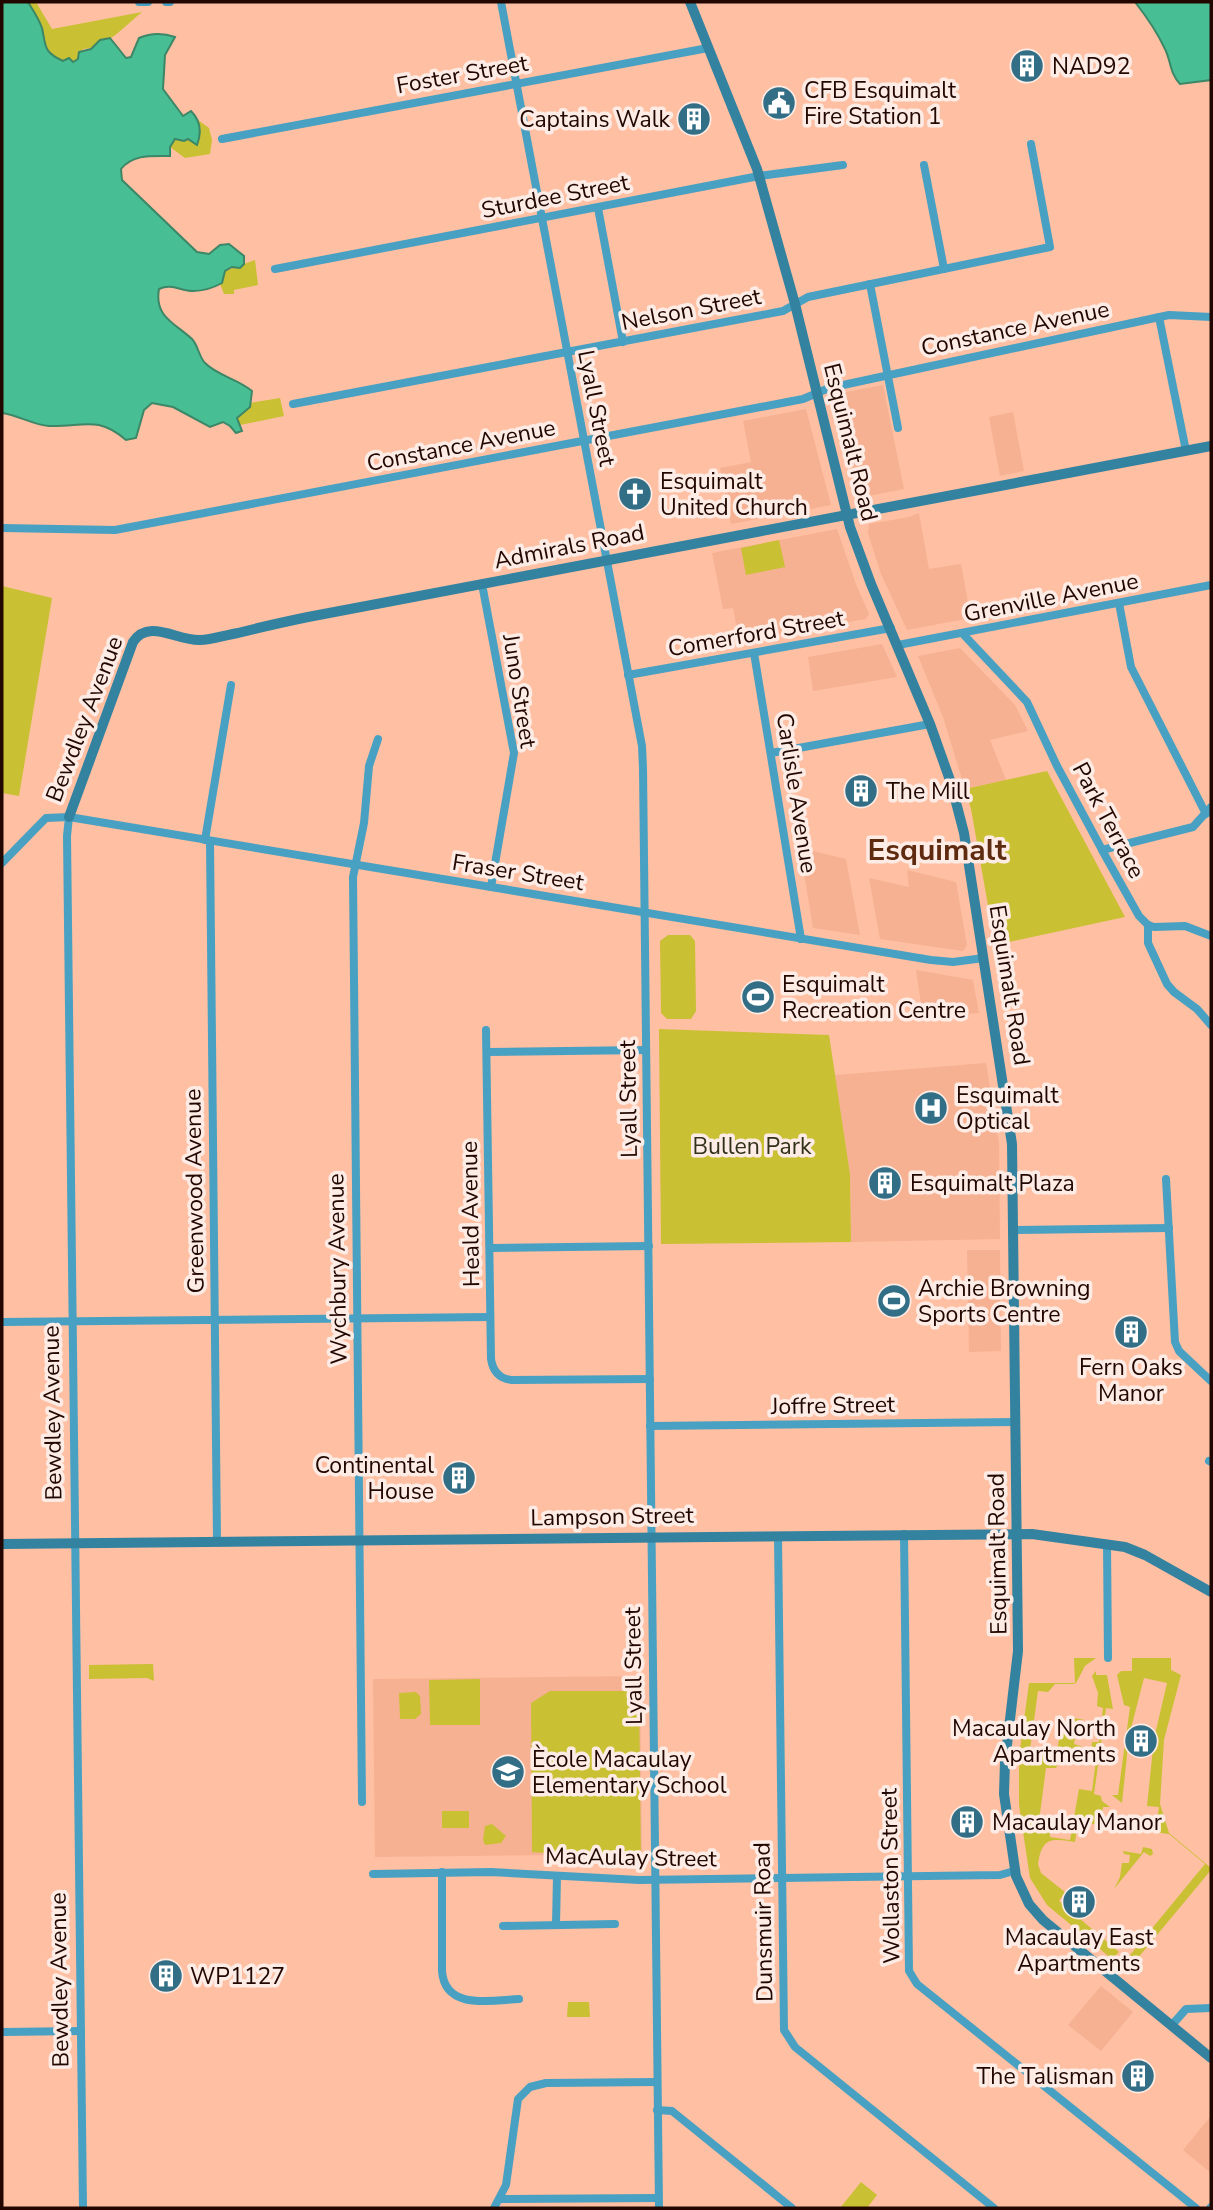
<svg xmlns="http://www.w3.org/2000/svg" width="1213" height="2210" viewBox="0 0 1213 2210" font-family="'Nunito Sans',sans-serif">
  <rect width="100%" height="100%" fill="#ffbfa2"/>
  <!-- built -->
  <g fill="#f6b192">
    <polygon points="883,385 904,489 858,498 831,395"/>
    <polygon points="806,409 831,505 731,524 720,468 751,462 743,421"/>
    <polygon points="1013,412 1024,471 1000,476 989,417"/>
    <polygon points="919,513 929,569 961,564 971,618 907,630 881,574 868,533 869,524 909,517"/>
    <polygon points="837,529 856,584 869,614 866,619 739,641 733,608 723,609 712,553"/>
    <polygon points="882,644 897,677 813,691 808,657"/>
    <polygon points="960,648 1015,705 1028,731 990,740 1006,780 965,789 943,717 918,656"/>
    <polygon points="800,848 846,859 860,935 813,928"/>
    <polygon points="907,870 956,882 967,945 963,951 880,939 869,878 909,887"/>
    <polygon points="916,970 973,980 979,1013 923,1017"/>
    <polygon points="986,1063 999,1143 1000,1239 851,1242 850,1174 835,1075"/>
    <polygon points="967,1250 1000,1250 1001,1351 969,1352"/>
    <polygon points="640,1676 642,1863 546,1855 375,1857 373,1679"/>
    <polygon points="1101,1986 1133,2012 1101,2051 1068,2025"/>
    <polygon points="1211,2116 1211,2173 1183,2150"/>
  </g>
  <!-- green -->
  <g fill="#c9c033">
    <path d="M28,2H36L52,29L142,12C125,26 106,48 83,49C79,57 78,62 68,61C43,59 47,43 41,26C38,17 33,10 28,2Z"/>
    <polygon points="198,120 209,128 212,140 210,154 185,158 170,147 176,139 188,139 197,145 200,137"/>
    <polygon points="255,260 258,285 234,290 234,294 224,294 220,284 222,283 225,271"/>
    <polygon points="280,398 284,416 240,425 237,418 250,407 250,403"/>
    <polygon points="779,540 785,567 746,575 741,548"/>
    <polygon points="2,586 52,598 19,796 2,793"/>
    <polygon points="1047,771 1125,917 995,945 971,809 965,789"/>
    <polygon points="668,935 690,935 695,941 696,1011 691,1019 667,1019 661,1013 660,941"/>
    <polygon points="659,1029 829,1035 850,1174 851,1242 661,1244"/>
    <path d="M1074,1658H1096L1085,1666L1076,1683L1074,1684H1055L1048,1692L1038,1691L1030,1750L1042,1751L1043,1748L1057,1751L1062,1721L1072,1722L1073,1718L1085,1720H1077L1074,1744L1081,1746V1750C1071,1753 1060,1759 1056,1768H1046L1038,1829L1050,1831V1837L1070,1840L1079,1789L1092,1791L1097,1752L1091,1751L1092,1742H1099L1100,1733L1096,1732L1097,1725H1101L1103,1708L1097,1706L1098,1693L1092,1676L1096,1671V1675H1107L1113,1709L1106,1708L1094,1794L1101,1796L1102,1801L1110,1807H1103L1101,1823L1107,1825V1830L1100,1831V1825L1078,1822L1075,1842C1051,1838 1042,1837 1038,1864L1041,1873L1065,1892L1059,1901L1119,1952L1112,1959L1047,1905L1030,1878L1019,1805V1757L1029,1683H1075Z"/>
    <polygon points="1132,1658 1171,1658 1171,1670 1181,1675 1164,1740 1160,1804 1169,1833 1211,1868 1211,1870 1127,1971 1121,1966 1205,1864 1169,1834 1125,1828 1126,1822 1156,1826 1159,1807 1147,1806 1154,1739 1167,1683 1144,1678 1129,1736 1122,1803 1112,1795 1118,1795 1130,1707 1124,1705 1117,1675 1121,1671 1132,1671"/>
    <polygon points="153,1664 154,1681 147,1678 89,1679 89,1665"/>
    <polygon points="480,1679 480,1725 430,1725 429,1680"/>
    <polygon points="550,1691 639,1691 641,1860 532,1852 531,1703"/>
    <polygon points="416,1692 420,1696 421,1714 415,1719 400,1719 399,1693"/>
    <rect x="442" y="1811" width="27" height="17"/>
    <polygon points="492,1824 506,1836 501,1843 485,1845 483,1840 485,1826"/>
    <polygon points="1143,1847 1152,1849 1153,1854 1150,1856 1144,1852 1114,1889 1120,1877 1122,1863 1129,1863 1130,1855 1124,1854 1123,1851 1141,1854"/>
    <polygon points="568,2002 589,2002 590,2017 567,2017"/>
    <polygon points="861,2182 877,2195 867,2208 840,2208"/>
  </g>
  <!-- water -->
  <g fill="#47be93" stroke="#3c8767" stroke-width="2">
    <path d="M2,2H28C33,10 39,19 42,28C46,46 43,52 63,61L69,58L73,62L78,59L79,52L91,49L100,40L110,38L126,58L131,57L139,38C151,33 163,33 175,37L165,55L163,89L183,116L191,111C201,121 202,132 197,145L188,139L184,141L175,139L170,147V156C152,156 133,154 121,169L122,180L197,252L209,254L220,245L229,244L244,256V264L240,268L232,267L225,271L222,283C213,288 203,291 193,291C180,291 172,283 159,289C154,317 175,323 192,339C198,345 199,357 205,363C218,376 238,379 252,391L250,407L237,418L242,431L236,433L230,426L223,422L210,427L173,407L152,403L144,410L136,438L126,440C97,415 83,427 49,426C33,425 18,415 2,413Z"/>
    <path d="M1135,2H1211V80L1180,84C1170,74 1171,61 1165,49C1157,32 1146,16 1135,2Z"/>
  </g>
  <g fill="none" stroke-linecap="round" stroke-linejoin="round">
    <!-- street -->
    <g stroke="#48a1c2" stroke-width="8">
      <polyline points="139,2 148,2"/>
      <polyline points="166,2 170,2"/>
      <polyline points="501,2 642,746 643,768 659,2208"/>
      <polyline points="222,139 708,48"/>
      <polyline points="924,165 944,269"/>
      <polyline points="598,208 623,342"/>
      <polyline points="275,269 759,176 843,165"/>
      <polyline points="870,284 898,428"/>
      <polyline points="1159,317 1186,451"/>
      <polyline points="293,404 783,311 808,297 1050,247 1031,144"/>
      <polyline points="2,528 115,530 803,399 829,388 1169,315 1211,317"/>
      <polyline points="482,584 514,753 491,887"/>
      <polyline points="1119,603 1131,667 1206,814"/>
      <polyline points="963,634 1027,702 1057,766 1107,859 1139,916 1148,925"/>
      <polyline points="898,645 1211,585"/>
      <polyline points="754,653 801,939"/>
      <polyline points="628,675 891,628"/>
      <polyline points="771,753 930,724"/>
      <polyline points="69,817 67,836 83,2208"/>
      <polyline points="205,840 231,685"/>
      <polyline points="210,841 217,1541"/>
      <polyline points="1102,850 1193,827 1211,807"/>
      <polyline points="2,863 46,818 69,817 931,960 953,962 984,958"/>
      <polyline points="1148,925 1148,943 1167,984 1174,992 1197,1009 1211,1025"/>
      <polyline points="1148,925 1154,927 1185,926 1211,936"/>
      <path d="M486,1030L491,1359C493,1372 500,1379 512,1380L650,1379"/>
      <polyline points="488,1052 646,1050"/>
      <polyline points="1166,1179 1175,1342 1179,1351 1211,1381"/>
      <polyline points="1014,1230 1169,1228"/>
      <polyline points="490,1248 649,1246"/>
      <polyline points="2,1322 490,1317"/>
      <polyline points="650,1426 1016,1422"/>
      <polyline points="1209,1461 1211,1462"/>
      <polyline points="904,1534 909,1971 917,1984 1196,2208"/>
      <polyline points="778,1536 784,2030 795,2047 994,2208"/>
      <polyline points="1107,1544 1108,1658"/>
      <polyline points="362,1802 353,877 364,823 369,766 378,739"/>
      <path d="M442,1872V1971C445,2011 492,2000 519,1999"/>
      <polyline points="373,1874 491,1872 639,1880 1000,1875 1014,1871"/>
      <polyline points="556,1925 557,1876"/>
      <polyline points="503,1926 615,1924"/>
      <polyline points="1172,2025 1186,2009 1211,2008"/>
      <polyline points="2,2032 81,2031"/>
      <polyline points="657,2110 672,2111 792,2208"/>
      <polyline points="500,2199 658,2198"/>
      <polyline points="494,2208 506,2185 518,2099 530,2087 546,2083 657,2082"/>
      <polyline points="1210,2208 1211,2207"/>
    </g>
    <!-- secondary -->
    <g stroke="#3383a0" stroke-width="10">
      <polyline points="690,2 757,169 795,304 850,527 871,584 930,724 951,783 964,833 1012,1144 1018,1651 1005,1762 1004,1794 1016,1876 1029,1904 1043,1920 1211,2058"/>
      <path d="M69,817L133,642C149,618 177,641 200,640C212,640 225,635 238,633C261,627 284,622 308,617L1211,446"/>
      <polyline points="2,1544 1032,1534 1125,1547 1145,1555 1211,1592"/>
    </g>
  </g>
  <!-- icons -->
  <defs>
    <g id="building-disc" transform="scale(1.75)"><circle r="9.5" fill="#326f86" stroke="#fdece5"/><path d="M-4-6H4V6H1V3H-1V6H-4ZM-2.5-4.3h1.7v1.8h-1.7ZM.8-4.3h1.7v1.8H.8ZM-2.5-1h1.7V.8h-1.7ZM.8-1h1.7V.8H.8Z" fill="#fff"/></g>
    <g id="civic-disc" transform="scale(1.75)"><circle r="9.5" fill="#326f86" stroke="#fdece5"/><path d="M-.6-6.5H3V-4.5H.6V-3L4-1V1h2V6H-6V1h2V-1L-.6-3ZM-1.2 2.5V6h2.4V2.5Z" fill="#fff"/></g>
    <g id="church-disc" transform="scale(1.75)"><circle r="9.5" fill="#326f86" stroke="#fdece5"/><path d="M-1.2-6h2.4v3.5h3.3v2.4h-3.3V6h-2.4V-.1h-3.3v-2.4h3.3Z" fill="#fff"/></g>
    <g id="stadium-disc" transform="scale(1.75)"><circle r="9.5" fill="#326f86" stroke="#fdece5"/><path d="M0-5a6.5 5 0 1 0 0 10a6.5 5 0 1 0 0-10ZM-3.5-1.8h7v3.6h-7Z" fill="#fff"/></g>
    <g id="hospital-disc" transform="scale(1.75)"><circle r="9.5" fill="#326f86" stroke="#fdece5"/><path d="M-5-5h3v3.5h4V-5h3V5h-3V1.5h-4V5h-3Z" fill="#fff"/></g>
    <g id="school-disc" transform="scale(1.75)"><circle r="9.5" fill="#326f86" stroke="#fdece5"/><path d="M0-5L7-2L0 1L-7-2ZM-4 1L0 2.5L4 1V4Q0 6-4 4Z" fill="#fff"/></g>
  </defs>
  <g fill-rule="evenodd">
    <use href="#building-disc" x="1027" y="66"/>
    <use href="#civic-disc" x="779" y="103"/>
    <use href="#building-disc" x="694" y="119"/>
    <use href="#church-disc" x="635" y="494"/>
    <use href="#building-disc" x="861" y="791"/>
    <use href="#stadium-disc" x="758" y="997"/>
    <use href="#hospital-disc" x="931" y="1108"/>
    <use href="#building-disc" x="885" y="1183"/>
    <use href="#stadium-disc" x="894" y="1301"/>
    <use href="#building-disc" x="1131" y="1332"/>
    <use href="#building-disc" x="459" y="1478"/>
    <use href="#building-disc" x="1141" y="1741"/>
    <use href="#school-disc" x="508" y="1772"/>
    <use href="#building-disc" x="967" y="1822"/>
    <use href="#building-disc" x="1079" y="1902"/>
    <use href="#building-disc" x="166" y="1976"/>
    <use href="#building-disc" x="1138" y="2076"/>
  </g>
  <g text-anchor="middle" stroke-width="7" stroke-linejoin="round" paint-order="stroke">
    <!-- poi labels -->
    <g font-size="23" fill="#220700" stroke="#fdece5" text-anchor="start">
      <text x="1052" y="74">NAD92</text>
      <text x="804" y="98">CFB Esquimalt<tspan x="804" dy="26">Fire Station 1</tspan></text>
      <text x="670" y="127" text-anchor="end">Captains Walk</text>
      <text x="660" y="489">Esquimalt<tspan x="660" dy="26">United Church</tspan></text>
      <text x="886" y="799">The Mill</text>
      <text x="782" y="992">Esquimalt<tspan x="782" dy="26">Recreation Centre</tspan></text>
      <text x="956" y="1103">Esquimalt<tspan x="956" dy="26">Optical</tspan></text>
      <text x="910" y="1191">Esquimalt Plaza</text>
      <text x="918" y="1296">Archie Browning<tspan x="918" dy="26">Sports Centre</tspan></text>
      <text x="1131" y="1375" text-anchor="middle">Fern Oaks<tspan x="1131" dy="26">Manor</tspan></text>
      <text x="434" y="1473" text-anchor="end">Continental<tspan x="434" dy="26">House</tspan></text>
      <text x="1116" y="1736" text-anchor="end">Macaulay North<tspan x="1116" dy="26">Apartments</tspan></text>
      <text x="532" y="1767">Ècole Macaulay<tspan x="532" dy="26">Elementary School</tspan></text>
      <text x="992" y="1830">Macaulay Manor</text>
      <text x="1079" y="1945" text-anchor="middle">Macaulay East<tspan x="1079" dy="26">Apartments</tspan></text>
      <text x="190" y="1984">WP1127</text>
      <text x="1114" y="2084" text-anchor="end">The Talisman</text>
    </g>
    <!-- street labels -->
    <g font-size="23" fill="#220700" stroke="#fdece5">
      <text transform="translate(462 74) rotate(-10)" y="8">Foster Street</text>
      <text transform="translate(555 196) rotate(-11)" y="8">Sturdee Street</text>
      <text transform="translate(691 309) rotate(-11)" y="8">Nelson Street</text>
      <text transform="translate(1015 328) rotate(-12)" y="8">Constance Avenue</text>
      <text transform="translate(597 408) rotate(79)" y="8">Lyall Street</text>
      <text transform="translate(851 442) rotate(76)" y="8">Esquimalt Road</text>
      <text transform="translate(461 445) rotate(-11)" y="8">Constance Avenue</text>
      <text transform="translate(569 546) rotate(-11)" y="8">Admirals Road</text>
      <text transform="translate(1051 597) rotate(-11)" y="8">Grenville Avenue</text>
      <text transform="translate(756 633) rotate(-10)" y="8">Comerford Street</text>
      <text transform="translate(520 691) rotate(81)" y="8">Juno Street</text>
      <text transform="translate(84 719) rotate(-69)" y="8">Bewdley Avenue</text>
      <text transform="translate(797 793) rotate(81)" y="8">Carlisle Avenue</text>
      <text transform="translate(1109 820) rotate(62)" y="8">Park Terrace</text>
      <text transform="translate(518 872) rotate(9)" y="8">Fraser Street</text>
      <text transform="translate(1010 985) rotate(81)" y="8">Esquimalt Road</text>
      <text transform="translate(628 1099) rotate(-91)" y="8">Lyall Street</text>
      <text transform="translate(194 1191) rotate(-91)" y="8">Greenwood Avenue</text>
      <text transform="translate(470 1214) rotate(-91)" y="8">Heald Avenue</text>
      <text transform="translate(337 1269) rotate(-91)" y="8">Wychbury Avenue</text>
      <text transform="translate(833 1405) rotate(-1)" y="8">Joffre Street</text>
      <text transform="translate(52 1413) rotate(-91)" y="8">Bewdley Avenue</text>
      <text transform="translate(612 1516) rotate(-1)" y="8">Lampson Street</text>
      <text transform="translate(997 1554) rotate(-91)" y="8">Esquimalt Road</text>
      <text transform="translate(633 1666) rotate(-91)" y="8">Lyall Street</text>
      <text transform="translate(631 1857) rotate(1)" y="8">MacAulay Street</text>
      <text transform="translate(890 1876) rotate(-91)" y="8">Wollaston Street</text>
      <text transform="translate(763 1922) rotate(-91)" y="8">Dunsmuir Road</text>
      <text transform="translate(59 1980) rotate(-91)" y="8">Bewdley Avenue</text>
    </g>
    <!-- park labels -->
    <g font-size="23" fill="#313019" stroke="#fdece5">
      <text x="752" y="1154">Bullen Park</text>
    </g>
    <!-- district labels -->
    <g font-size="30" font-weight="bold" fill="#5e2b10" stroke="#fdece5">
      <text x="937" y="860">Esquimalt</text>
    </g>
  </g>
  <!-- border -->
  <rect width="1213" height="2210" fill="none" stroke="#220700" stroke-width="7"/>
</svg>
